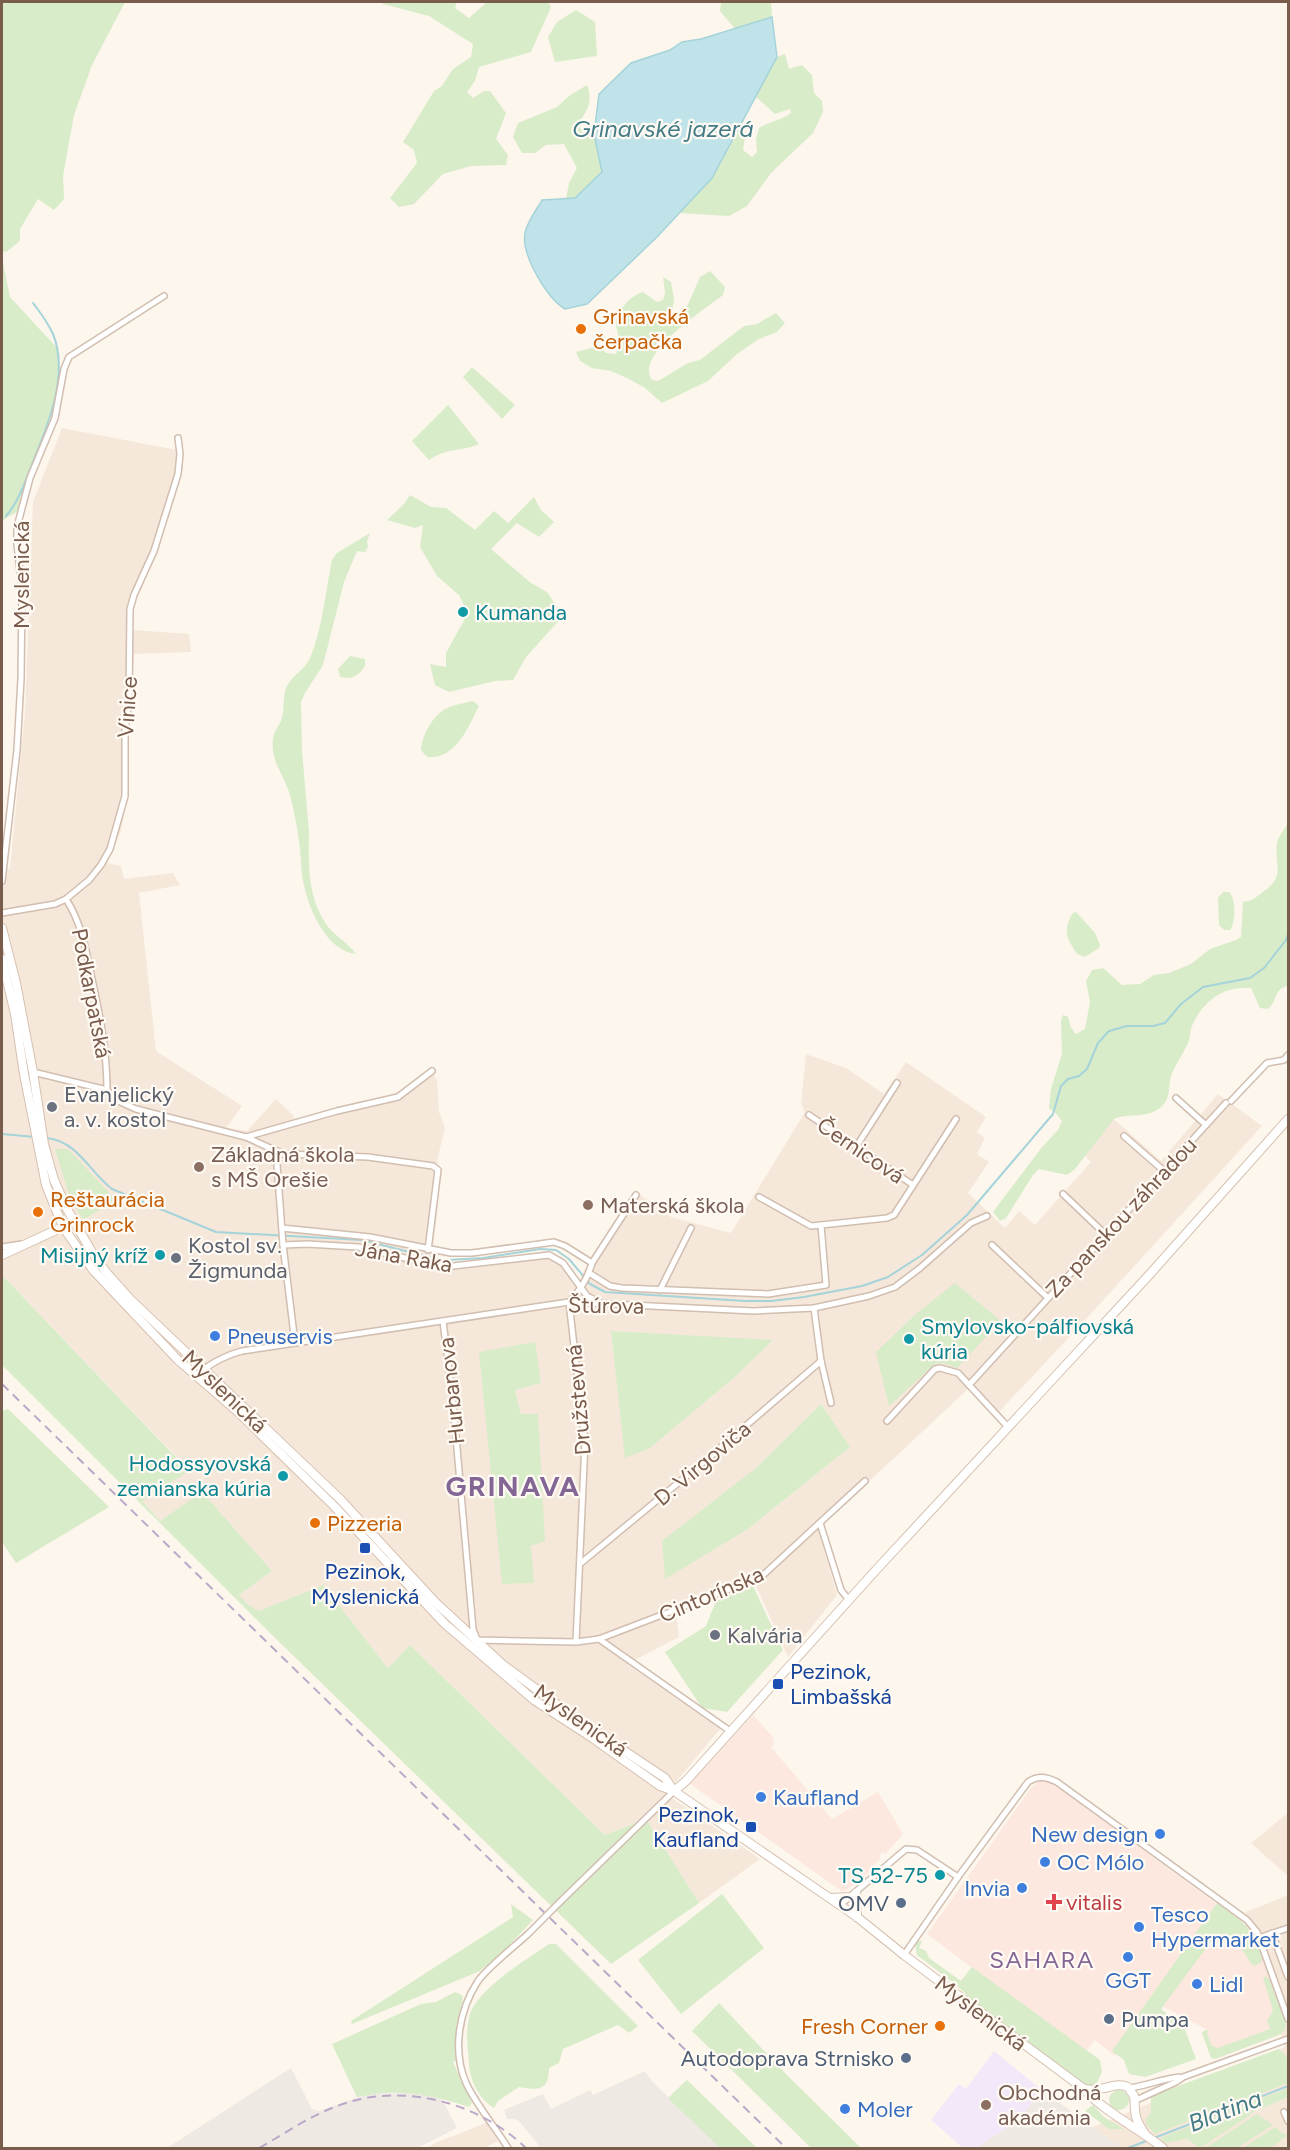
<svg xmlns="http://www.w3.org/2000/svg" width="1290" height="2150" viewBox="0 0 1290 2150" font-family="Figtree,sans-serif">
  <rect width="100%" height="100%" fill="#fdf6ec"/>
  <!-- residential -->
  <g fill="#f5e8da" fill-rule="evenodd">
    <path d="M62,428L182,451L181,471L158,551L143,581L133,611V630L189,634L191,652L134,654L128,739L127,799L121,831L107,863L121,866L124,879L173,873L180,885L139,893L156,1051L242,1106L226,1128L247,1131L276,1099L292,1114L295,1119L339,1106L393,1095L430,1070L437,1080L439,1112L445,1128L437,1161L441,1173L432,1261L453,1264L502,1260L546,1253L560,1256L565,1260L579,1280L593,1254L636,1192L671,1217L731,1233L805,1112L801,1104L806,1054L846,1068L884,1094L906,1062L986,1117L977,1132L985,1138L977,1154L989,1162L968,1193L1005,1228L1019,1211L1035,1225L1091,1162L1084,1155L1114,1119L1161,1161L1218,1094L1262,1126L1076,1330L994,1417L968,1389L818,1529L837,1595L788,1657L755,1584L676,1613L679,1637L627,1664L720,1729L666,1794L760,1859L699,1903L646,1819L605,1835L410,1645L388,1668L323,1585L259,1611L247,1604L238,1596L272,1571L202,1493L160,1521L141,1500L189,1470L2,1275V870L10,869L25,712L33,502ZM611,1331L772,1341L735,1377L650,1448L626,1457ZM479,1352L541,1383L515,1390L521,1414H537L531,1546ZM821,1404L850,1447L748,1529L665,1578L756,1468Z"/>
    <polygon points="1288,1813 1288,1876 1251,1843"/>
    <polygon points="1288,1895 1288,2148 1122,2148 1093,2127 1285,2047 1281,2034 1285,2024 1245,1925 1246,1912"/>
    <polygon points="486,2123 498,2141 484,2148 428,2148 435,2143"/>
  </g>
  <!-- commercial -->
  <g fill="#fde8e0">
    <polygon points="753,1715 773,1737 774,1744 771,1747 832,1819 878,1792 903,1834 885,1854 882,1852 879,1856 881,1858 862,1879 843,1892 690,1784"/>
    <polygon points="1039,1781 1051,1782 1245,1925 1254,1939 1286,2024 1281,2034 1215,2059 1204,2038 1208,2030 1154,2002 1115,2056 1095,2040 1085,2052 927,1934 1031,1788"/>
  </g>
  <!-- industrial -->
  <g fill="#efe9e4">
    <polygon points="291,2068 312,2109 319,2111 367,2094 407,2093 441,2097 457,2128 417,2148 167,2148"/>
    <polygon points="645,2071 651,2080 720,2148 541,2148 519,2121 514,2119 507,2119 504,2110 543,2094 551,2109 590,2090 593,2095"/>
    <polygon points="1042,2090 1093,2127 1122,2148 976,2148 1017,2121"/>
  </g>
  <!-- education -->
  <polygon fill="#f3e8fa" points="994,2051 1042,2090 1017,2121 976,2148 963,2148 931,2120 959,2084 966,2089"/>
  <!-- green -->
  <g fill="#d8ecc9">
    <polygon points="2,2 125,2 92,65 74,115 63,176 64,199 54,210 38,199 20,229 20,241 6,252 2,251"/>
    <polygon points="381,2 457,2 455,8 469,18 487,2 548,2 551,7 531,52 479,67 475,81 467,92 473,98 484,91 490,91 506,113 496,139 508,155 506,165 471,166 443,174 414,204 399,207 390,198 417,163 414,150 403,142 434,91 442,86 453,69 471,57 473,44 429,16 383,4"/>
    <polygon points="721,2 771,2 772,17 736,30 720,11"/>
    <polygon points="576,10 595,22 597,56 555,62 548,37 557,22"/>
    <path d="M785,54L789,69L802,65L812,75L814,93L822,101L823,112L813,133L771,173L747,206L729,216L679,213L712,178L741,127L746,132L743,150L752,157L757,152L756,139L759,128C770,121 780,121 791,113L790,109L775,114L756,97L777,57Z"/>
    <path d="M587,85C593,101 588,112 577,124L585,134H594L602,172L575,198L566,199L569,183L577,168L564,144L546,145L535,153H522L513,137L518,123L557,107L569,96Z"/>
    <polygon points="2,258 10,297 58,349 61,381 18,511 2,521"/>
    <path d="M710,271L725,287L723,295C704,310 634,354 652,380L658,381L688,363L700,360L744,326L757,324L776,313L785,323L777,332L759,339L737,354L708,381L662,403L645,388L629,379L611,371L592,368L580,361L576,352L599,346L606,353L616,354C622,340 618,338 616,325C615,312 631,295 643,292L657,302L663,300L665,293L663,277L671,282L674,299L671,321L682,318L700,277Z"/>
    <polygon points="472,367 515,405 502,419 463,377"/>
    <path d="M448,405L479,444C462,452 447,447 429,460L412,441Z"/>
    <polygon points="410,495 431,507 446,508 475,530 494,511 508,523 534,497 541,510 554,522 539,537 517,523 491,549 531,583 547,592 563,616 526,657 513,680 495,681 449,692 435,685 430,664 446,667 446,653 468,613 459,595 437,576 420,547 423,525 415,528 387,520 404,504"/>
    <path d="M370,533L367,541L368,547L365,552L357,551L344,582L323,665L305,693L301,702L302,750L309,833C308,866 308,901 329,928C338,938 349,944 356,954C327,951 309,910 304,885C301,873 301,860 300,848C298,832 295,815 291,799C286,776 270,763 273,739C274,731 280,725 282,718C285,708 282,696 287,686C292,675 305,670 310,658C323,627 325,593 332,560L337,553Z"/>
    <path d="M350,656L365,659V666C358,676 352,680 340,677L338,669Z"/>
    <path d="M473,701L479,706C468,727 456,760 427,757L421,750C422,735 432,717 445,709C453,705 465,703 473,701Z"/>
    <path d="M1288,823V986C1273,989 1278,1001 1268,1009L1260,1008L1251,988C1223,985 1200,1003 1191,1029C1190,1034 1190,1039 1188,1043C1183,1054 1175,1065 1171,1076C1168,1087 1171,1098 1162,1106C1148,1120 1129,1112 1114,1119L1075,1169L1067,1175L1039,1169L1033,1175L1006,1218L1000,1221L993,1212L1042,1147L1058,1130L1062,1121L1054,1111L1049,1109L1051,1089L1062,1054L1061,1021L1063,1015L1068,1017L1071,1028L1076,1034L1085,1029L1090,1002L1086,981L1092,970L1103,968L1122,985L1140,984L1154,975L1169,973L1191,964L1210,949L1236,940L1241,937L1243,902C1252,901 1257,897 1264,891C1286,876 1274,865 1277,844C1278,836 1285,829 1288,823Z"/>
    <path d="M1223,892H1229C1236,899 1236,922 1230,930H1224L1219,925L1218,898Z"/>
    <path d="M1076,912L1095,933L1100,945L1099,948L1085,957L1077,954C1067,939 1062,930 1073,913Z"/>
    <polygon points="55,1149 68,1149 116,1200 83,1220 70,1198"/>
    <polygon points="2,1275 189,1471 142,1501 160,1521 202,1492 272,1571 239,1595 247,1604 259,1611 323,1585 388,1668 410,1645 605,1835 646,1819 699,1903 611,1964 272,1635 2,1365"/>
    <polygon points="955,1283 1001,1321 957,1368 942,1363 936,1363 889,1406 876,1352 916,1314"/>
    <polygon points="611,1331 773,1340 735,1377 650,1448 625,1458"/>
    <polygon points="535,1342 541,1383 515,1390 521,1414 538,1414 545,1541 531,1546 534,1583 502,1584 479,1352"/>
    <polygon points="821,1404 850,1447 748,1529 665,1579 662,1541 756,1468"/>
    <polygon points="8,1409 109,1507 16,1563 2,1542 2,1411"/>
    <polygon points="753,1586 783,1650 727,1712 702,1708 665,1652 706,1626 716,1601"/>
    <polygon points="722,1894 764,1948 681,2014 638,1960"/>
    <path d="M1217,1903C1236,1917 1248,1922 1257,1945C1260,1951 1263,1956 1261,1963L1253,1966L1244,1952L1225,1938L1222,1941L1215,1936L1161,2009L1184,2027L1196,2059L1145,2077L1129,2074L1124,2060L1112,2051Z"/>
    <polygon points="511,1904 533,1920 504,1951 480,1971 352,2024 351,2021 513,1917"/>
    <polygon points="918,1941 922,1941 919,1948 926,1951 929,1958 961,1981 972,1967 1100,2060 1102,2072 1095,2087 1088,2087 971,1999 955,1984 917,1955 915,1944"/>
    <path d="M549,1944H556L638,2026L629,2033L618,2025L563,2049L559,2063L549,2068C549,2092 537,2090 519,2087L498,2101L494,2108C480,2100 470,2081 469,2065C468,2049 465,2030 470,2014C478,1989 527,1959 549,1944Z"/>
    <polygon points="1265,1976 1269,1979 1286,2024 1285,2030 1281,2034 1215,2059 1211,2058 1202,2033 1205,2030 1208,2030 1207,2034 1212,2046 1218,2048 1270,2029 1267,2021 1273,2010 1263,1978"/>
    <path d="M455,1992L462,1995L463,1999L456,2028V2061L453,2062L472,2103L469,2107C432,2094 396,2088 357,2097L332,2044L421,2004L436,2002Z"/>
    <polygon points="719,2003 787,2075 861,2148 811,2148 692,2031"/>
    <polygon points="1279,2049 1288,2058 1288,2083 1155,2134 1146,2124 1146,2119 1151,2113 1151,2096"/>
    <polygon points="687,2080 757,2148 720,2148 668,2098"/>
    <polygon points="1288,2088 1288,2097 1251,2113 1249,2116 1200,2148 1187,2139 1166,2143 1160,2138"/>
    <circle cx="1119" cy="2100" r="10"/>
    <polygon points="1093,2105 1104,2117 1124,2129 1109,2129 1085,2111"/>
    <polygon points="1257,2114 1273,2125 1237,2148 1205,2148"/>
    <polygon points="1275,2127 1287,2136 1270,2148 1243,2148"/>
  </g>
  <!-- water -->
  <path fill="#bfe3e8" stroke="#a5d3da" stroke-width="1.5" d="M772,17L777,57L712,178L657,237L587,304L565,309C547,298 521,255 525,233C527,222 537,209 542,200L575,198L602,172L594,134L599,94L631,63L670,50L682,42L701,39Z"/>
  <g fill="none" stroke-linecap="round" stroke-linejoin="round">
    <!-- stream -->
    <g stroke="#a5d3da" stroke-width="2">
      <path d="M6,516C20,500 26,479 34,459C49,423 69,373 53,334C48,323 40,312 33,303"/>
      <polyline points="2,1134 35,1137"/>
      <path d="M47,1138C77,1141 90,1172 112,1189L216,1232L362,1240L429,1257L448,1260L483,1258L540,1249L556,1250L569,1259L590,1284L605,1292L745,1301H771L804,1297L862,1286L888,1277L922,1255L967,1215L1053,1114L1061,1086L1068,1079L1079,1076L1087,1069L1098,1043L1109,1031L1127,1026H1153L1165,1023L1181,1004L1203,987L1250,978L1264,968L1286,940L1288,934"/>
      <polyline points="1154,2138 1288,2086"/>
      <polyline points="1128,2148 1149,2140"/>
    </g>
    <!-- street casing -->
    <g stroke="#d1beb0" stroke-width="8">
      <g id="street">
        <polyline points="2,881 17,750 21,679 22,590 17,544 17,527 30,478 55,418 64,369 69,357 164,296"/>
        <path d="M66,899C82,924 86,950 92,979C100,1016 107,1052 107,1090"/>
        <polyline points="2,913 55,904 66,899 89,880 101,865 110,849 125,796 125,730 129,700 130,609 134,595 154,551 178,474 180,454 178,438"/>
        <polyline points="33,1072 107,1090 116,1100 136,1109 246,1137 283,1154 368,1157 433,1166 438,1170 428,1250"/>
        <polyline points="1176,1098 1206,1125"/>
        <polyline points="1231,1101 1267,1063 1284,1060 1288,1055"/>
        <polyline points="809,1115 913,1185"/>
        <polyline points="1124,1136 1164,1171"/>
        <polyline points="246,1137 337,1111 398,1097 432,1071"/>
        <polyline points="856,1147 897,1083"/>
        <polyline points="276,1151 283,1245 295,1343"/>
        <polyline points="1063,1194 1105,1234"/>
        <polyline points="821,1225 887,1218 894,1215 956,1119"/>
        <polyline points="282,1228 370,1237 451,1253 472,1253 554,1242 565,1246 592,1263"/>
        <polyline points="283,1245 307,1244 358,1247 422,1262 453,1266 549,1255 563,1263 587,1296 599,1302"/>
        <polyline points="992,1245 1047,1297"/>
        <polyline points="2,1247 22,1244"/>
        <polyline points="589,1273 610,1286 622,1288 768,1294 826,1285 821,1225 811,1226 759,1197"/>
        <polyline points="660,1290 691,1228"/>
        <polyline points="569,1302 585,1442 576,1642"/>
        <path d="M569,1302C579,1292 588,1277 592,1263L636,1195"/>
        <polyline points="814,1308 821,1361 831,1403"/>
        <polyline points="443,1321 453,1403 473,1629 477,1640 576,1642 599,1639 761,1577 865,1481"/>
        <path d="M196,1377C209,1363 224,1356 242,1351L569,1302L754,1311L814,1308L869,1296L895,1287L920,1268L971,1223L987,1216"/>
        <polyline points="969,1385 1226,1103"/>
        <polyline points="887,1421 935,1369 940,1368 958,1373 1008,1427"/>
        <polyline points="820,1523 841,1590 849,1600"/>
        <polyline points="581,1563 712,1455 821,1361"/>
        <polyline points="599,1639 730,1731"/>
        <polyline points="562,1900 674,1791"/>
        <polyline points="840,1905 906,1849 917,1850 958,1877"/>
        <polyline points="1272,1933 1288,1977"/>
        <polyline points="1259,1938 1288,1928"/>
        <path d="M904,1955L958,1877L1028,1782C1038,1775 1047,1777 1057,1782L1247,1920L1257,1932L1288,2019"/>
        <path d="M1129,2088C1148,2086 1165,2077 1183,2077L1288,2039"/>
        <polyline points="1134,2101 1176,2082 1182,2078"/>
        <polyline points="1284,2112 1288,2121"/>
        <path d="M508,2148C495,2127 477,2106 466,2083C452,2050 459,2010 478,1981C488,1967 514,1947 528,1934"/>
      </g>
    </g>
    <!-- secondary casing -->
    <g stroke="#d6c0b0" stroke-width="10">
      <g id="secondary">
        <polyline points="2,928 16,983 33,1072 44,1144 54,1180 67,1209 90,1249 105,1271 130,1299 340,1499 435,1602 502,1664 581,1722 665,1778 674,1791"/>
        <path d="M2,959L15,1014L24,1074L46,1185L63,1227L93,1270L178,1360L238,1412L334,1506L445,1624L534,1700L591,1737L660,1786L674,1791L857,1917L904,1955L1084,2089C1107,2114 1137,2127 1163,2148"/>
        <polyline points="2,1255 67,1225"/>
        <polyline points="674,1791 686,1781 876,1570 1150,1274 1288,1119"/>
        <polyline points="856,1893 857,1917"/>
        <polyline points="830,1898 851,1897"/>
        <path d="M1084,2089C1103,2093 1114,2081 1128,2087L1134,2096C1136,2116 1133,2116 1145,2134"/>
      </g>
    </g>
    <!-- street -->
    <use href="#street" stroke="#fff" stroke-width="5"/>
    <!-- secondary -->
    <use href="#secondary" stroke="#fff" stroke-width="8"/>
    <!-- rail -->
    <g stroke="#b9a8c9" stroke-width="2" stroke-dasharray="9 6" stroke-linecap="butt">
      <polyline points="2,1384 786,2148"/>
      <path d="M259,2148C286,2133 311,2115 340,2105C403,2082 478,2102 526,2148"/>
    </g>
    <!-- street-bridge casing -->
    <g stroke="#d1beb0" stroke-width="8" stroke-linecap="butt">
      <polyline id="street-bridge" points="528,1934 562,1900"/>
    </g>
    <!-- street-bridge -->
    <use href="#street-bridge" stroke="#fff" stroke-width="5"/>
  </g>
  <!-- markers -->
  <g fill="#e8710a" stroke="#fffaf3" stroke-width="2">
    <circle cx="581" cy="329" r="6"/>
    <circle cx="38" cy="1212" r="6"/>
    <circle cx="315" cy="1523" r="6"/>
    <circle cx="940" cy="2026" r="6"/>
  </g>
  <g fill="#0f9aa8" stroke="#fffaf3" stroke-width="2">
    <circle cx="463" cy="612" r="6"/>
    <circle cx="160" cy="1255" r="6"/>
    <circle cx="909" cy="1339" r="6"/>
    <circle cx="283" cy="1476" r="6"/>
    <circle cx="940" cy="1875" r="6"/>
  </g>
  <g fill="#6b7280" stroke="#fffaf3" stroke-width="2">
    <circle cx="52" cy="1107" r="6"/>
    <circle cx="176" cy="1258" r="6"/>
    <circle cx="715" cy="1635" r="6"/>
  </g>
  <g fill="#8d6e63" stroke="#fffaf3" stroke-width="2">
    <circle cx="199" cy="1167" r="6"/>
    <circle cx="588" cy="1205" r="6"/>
    <circle cx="986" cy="2105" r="6"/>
  </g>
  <g fill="#3f7fe0" stroke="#fffaf3" stroke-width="2">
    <circle cx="215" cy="1336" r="6"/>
    <circle cx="761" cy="1797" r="6"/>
    <circle cx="1160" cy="1834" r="6"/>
    <circle cx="1045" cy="1862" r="6"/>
    <circle cx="1022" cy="1888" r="6"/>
    <circle cx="1139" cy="1927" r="6"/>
    <circle cx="1128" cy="1957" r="6"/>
    <circle cx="1197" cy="1984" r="6"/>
    <circle cx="845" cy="2109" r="6"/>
  </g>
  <g fill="#1a4fb4" stroke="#fffaf3" stroke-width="2">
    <rect x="359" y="1542" width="12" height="12" rx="3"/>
    <rect x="772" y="1678" width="12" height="12" rx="3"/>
    <rect x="745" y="1821" width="12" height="12" rx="3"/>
  </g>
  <path fill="#e0444e" stroke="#fffaf3" stroke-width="2" d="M1051 1893h6v6h6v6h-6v6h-6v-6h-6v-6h6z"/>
  <g fill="#5c6f8a" stroke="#fffaf3" stroke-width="2">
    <circle cx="901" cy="1903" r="6"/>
    <circle cx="1109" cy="2019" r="6"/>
    <circle cx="906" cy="2058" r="6"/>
  </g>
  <g text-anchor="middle" stroke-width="4.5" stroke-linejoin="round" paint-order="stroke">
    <!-- food labels -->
    <g font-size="22" fill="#c56008" stroke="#fffaf3" text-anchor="start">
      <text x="593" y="324">Grinavská<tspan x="593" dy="25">čerpačka</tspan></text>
      <text x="50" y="1207">Reštaurácia<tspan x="50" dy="25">Grinrock</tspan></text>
      <text x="327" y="1531">Pizzeria</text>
      <text x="928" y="2034" text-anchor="end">Fresh Corner</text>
    </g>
    <!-- street labels -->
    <g font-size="22" fill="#7a5c4d" stroke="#fffaf3">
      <text transform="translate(21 575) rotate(-90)" y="8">Myslenická</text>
      <text transform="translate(127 707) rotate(-86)" y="8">Vinice</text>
      <text transform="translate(92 993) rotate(79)" y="8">Podkarpatská</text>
      <text transform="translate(861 1150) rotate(34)" y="8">Černicová</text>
      <text transform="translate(1121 1217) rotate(-47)" y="8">Za panskou záhradou</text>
      <text transform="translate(404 1256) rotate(10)" y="8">Jána Raka</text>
      <text transform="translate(606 1305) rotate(1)" y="8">Štúrova</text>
      <text transform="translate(225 1391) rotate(44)" y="8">Myslenická</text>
      <text transform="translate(451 1391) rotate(-96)" y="8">Hurbanova</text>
      <text transform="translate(578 1400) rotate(-95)" y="8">Družstevná</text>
      <text transform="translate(702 1463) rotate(-40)" y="8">D. Virgoviča</text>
      <text transform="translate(711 1594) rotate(-23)" y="8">Cintorínska</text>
      <text transform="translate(581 1720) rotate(35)" y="8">Myslenická</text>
      <text transform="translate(981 2013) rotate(37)" y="8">Myslenická</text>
    </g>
    <!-- culture labels -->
    <g font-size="22" fill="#0d838f" stroke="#fffaf3" text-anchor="end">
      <text x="475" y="620" text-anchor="start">Kumanda</text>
      <text x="148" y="1263">Misijný kríž</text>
      <text x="921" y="1334" text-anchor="start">Smylovsko-pálfiovská<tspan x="921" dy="25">kúria</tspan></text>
      <text x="271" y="1471">Hodossyovská<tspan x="271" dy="25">zemianska kúria</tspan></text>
      <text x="928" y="1883">TS 52-75</text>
    </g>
    <!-- worship labels -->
    <g font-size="22" fill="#5b616d" stroke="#fffaf3" text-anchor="start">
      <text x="64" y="1102">Evanjelický<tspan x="64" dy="25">a. v. kostol</tspan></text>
      <text x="188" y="1253">Kostol sv.<tspan x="188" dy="25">Žigmunda</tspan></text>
      <text x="727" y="1643">Kalvária</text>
    </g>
    <!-- education labels -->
    <g font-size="22" fill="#785e54" stroke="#fffaf3" text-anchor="start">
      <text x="211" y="1162">Základná škola<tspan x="211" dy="25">s MŠ Orešie</tspan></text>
      <text x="600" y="1213">Materská škola</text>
      <text x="998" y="2100">Obchodná<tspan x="998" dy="25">akadémia</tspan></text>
    </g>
    <!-- shop labels -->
    <g font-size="22" fill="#366cbe" stroke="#fffaf3" text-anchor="start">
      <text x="227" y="1344">Pneuservis</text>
      <text x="773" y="1805">Kaufland</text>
      <text x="1148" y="1842" text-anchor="end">New design</text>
      <text x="1057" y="1870">OC Mólo</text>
      <text x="1010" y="1896" text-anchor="end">Invia</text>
      <text x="1151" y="1922">Tesco<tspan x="1151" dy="25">Hypermarket</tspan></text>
      <text x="1128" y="1988" text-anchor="middle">GGT</text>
      <text x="1209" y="1992">Lidl</text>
      <text x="857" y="2117">Moler</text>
    </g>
    <!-- transit labels -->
    <g font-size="22" fill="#164399" stroke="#fffaf3">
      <text x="365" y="1579">Pezinok,<tspan x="365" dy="25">Myslenická</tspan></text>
      <text x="790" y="1679" text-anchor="start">Pezinok,<tspan x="790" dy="25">Limbašská</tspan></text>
      <text x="739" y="1822" text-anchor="end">Pezinok,<tspan x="739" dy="25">Kaufland</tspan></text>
    </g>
    <!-- health labels -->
    <g font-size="22" fill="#be3a42" stroke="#fffaf3" text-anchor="start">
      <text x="1066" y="1910">vitalis</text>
    </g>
    <!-- service labels -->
    <g font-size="22" fill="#4e5e75" stroke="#fffaf3" text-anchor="end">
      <text x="889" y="1911">OMV</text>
      <text x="1121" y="2027" text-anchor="start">Pumpa</text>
      <text x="894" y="2066">Autodoprava Strnisko</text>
    </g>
    <!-- water labels -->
    <g font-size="24" font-style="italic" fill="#437c86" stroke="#fffaf3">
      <text x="663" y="137">Grinavské jazerá</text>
      <text transform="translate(1225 2111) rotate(-21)" y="8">Blatina</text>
    </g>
    <!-- neighbourhood labels -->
    <g font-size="24" letter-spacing="1.5" fill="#846695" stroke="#fffaf3">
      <text x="1042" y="1968">SAHARA</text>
    </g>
    <!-- district labels -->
    <g font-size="28" font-weight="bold" letter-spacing="1.5" fill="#846695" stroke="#fffaf3">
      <text x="513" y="1496">GRINAVA</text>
    </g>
  </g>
  <!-- border -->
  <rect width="1290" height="2150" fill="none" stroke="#7a5c4d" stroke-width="6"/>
</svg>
